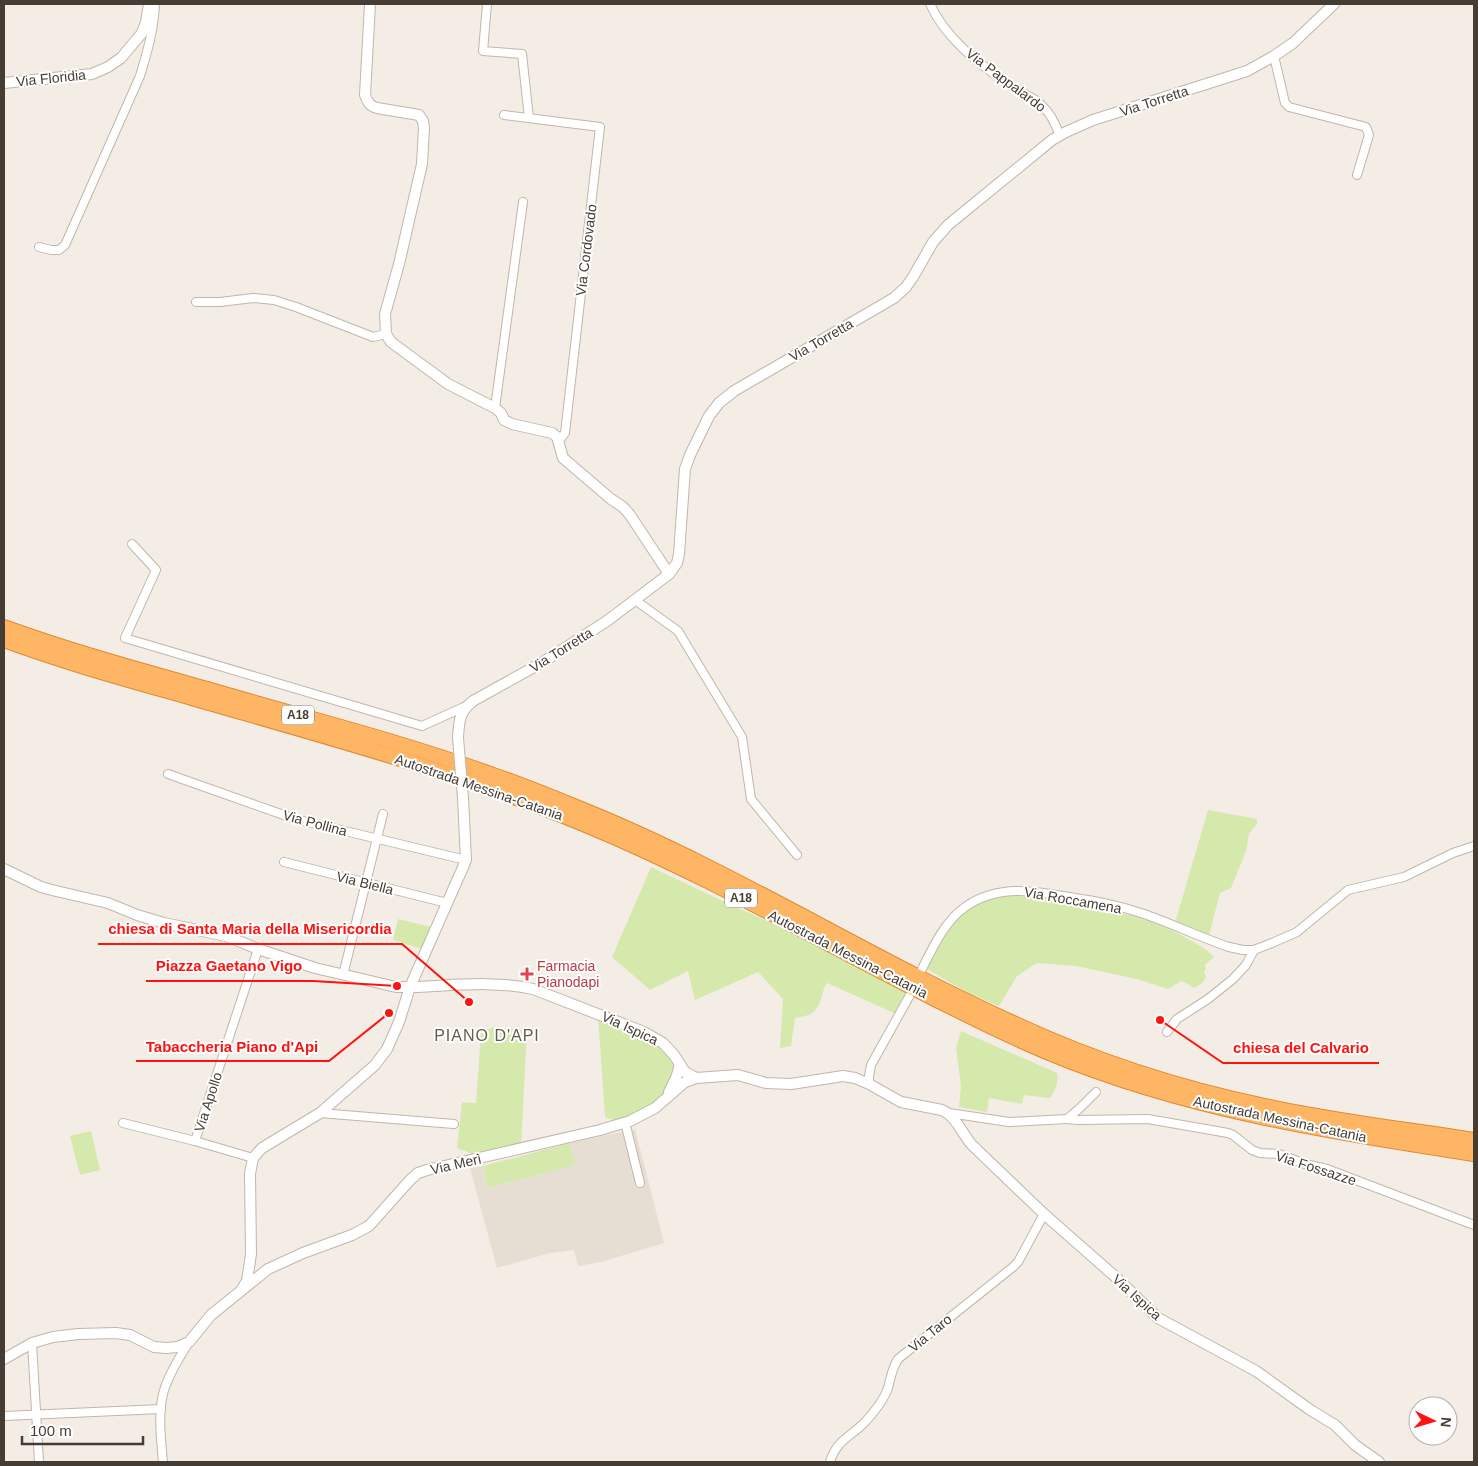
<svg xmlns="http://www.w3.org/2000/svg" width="1478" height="1466" viewBox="0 0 1478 1466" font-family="Arial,sans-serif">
  <rect width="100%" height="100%" fill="#f3ede5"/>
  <!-- residential -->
  <polygon fill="#e7ded3" points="635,1129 664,1243 601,1262 578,1266 574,1250 550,1253 497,1268 470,1168 483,1166 488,1188 575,1165 570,1143"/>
  <!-- green -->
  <g fill="#d6e9ac">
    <polygon points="1208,810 1257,819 1257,824 1249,834 1246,851 1231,888 1220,893 1209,935 1175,923"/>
    <path d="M651,867L729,904L819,944L906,992L894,1013L827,983C821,992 822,1007 812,1013C808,1016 800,1017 795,1018L791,1046L780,1048L783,999L758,972L695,1000L688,971L650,990L612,957Z"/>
    <path d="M1020,894C1078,903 1138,910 1190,940C1199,945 1207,949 1214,957L1205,965L1206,969L1204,972L1206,978L1201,984L1194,988L1182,981L1168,989L1137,979L1076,966L1037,963L1017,976L999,1006L970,994L927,969C939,946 953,915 978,904C991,899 1005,896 1020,894Z"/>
    <polygon points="398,919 431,927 422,949 393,940"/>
    <path d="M598,1016C626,1029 662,1037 675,1067C666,1095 659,1106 630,1116C617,1121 618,1122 605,1117Z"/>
    <polygon points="493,1027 527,1030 521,1146 478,1156 457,1148 462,1102 476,1103 481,1034"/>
    <path d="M961,1031L1057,1073C1059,1083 1055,1091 1050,1098L1024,1095L1022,1104L989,1098L987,1112L959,1107L961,1086L956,1048Z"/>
    <polygon points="91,1131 100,1170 80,1175 70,1136"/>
    <polygon points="570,1143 575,1165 488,1188 483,1166"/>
  </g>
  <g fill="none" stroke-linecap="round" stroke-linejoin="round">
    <!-- minor casing -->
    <g stroke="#c2b6aa" stroke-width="10">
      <g id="minor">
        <polyline points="487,4 483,51 522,54 529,118"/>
        <path d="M930,4C946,39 979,64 1010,85C1024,95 1036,97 1047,111C1053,118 1056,127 1060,135"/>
        <polyline points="1274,56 1285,103 1289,107 1366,127 1369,135 1357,175"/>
        <polyline points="504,115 600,127 565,433 558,442"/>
        <path d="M39,247L51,250H59L65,245L140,76C147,53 154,29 155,4"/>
        <polyline points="196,302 220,302 253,298 274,300 296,307 373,337 386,334"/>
        <polyline points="495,408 523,202"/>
        <polyline points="132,544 156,570 125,638 422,726 464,707"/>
        <polyline points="635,600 678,631 742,737 751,799 797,855"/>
        <polyline points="168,774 295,819 466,860"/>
        <polyline points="284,862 447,903"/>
        <path d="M922,969C933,947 945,921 965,907C998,883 1038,891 1075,898C1097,901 1120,906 1141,913C1171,923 1199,937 1229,947L1243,950H1254L1272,943L1297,932L1348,890L1404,877L1453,853L1474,846"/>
        <polyline points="343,975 383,814"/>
        <polyline points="1167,1032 1177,1019 1208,999 1233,979 1246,965 1254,950"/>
        <polyline points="869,1084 869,1076 871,1065 910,995"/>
        <polyline points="320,1113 454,1124"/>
        <polyline points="949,1113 1009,1122 1067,1119 1080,1108 1096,1092"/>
        <polyline points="1067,1119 1078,1120 1148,1119 1228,1133 1233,1135 1252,1150 1260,1153 1279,1154 1305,1164 1327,1169 1474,1225"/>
        <polyline points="625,1122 640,1183"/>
        <polyline points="123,1123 195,1141"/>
        <polyline points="253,1158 195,1141 258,949"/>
        <polyline points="32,1343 39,1462"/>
        <polyline points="4,1416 161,1409"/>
        <path d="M163,1462C161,1438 157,1411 165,1387C171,1371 180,1356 189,1342"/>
        <path d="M830,1462C837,1439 851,1437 866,1421C874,1412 884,1400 888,1388C891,1377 892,1368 898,1359L1013,1267L1018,1262L1044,1214"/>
      </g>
    </g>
    <!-- tertiary casing -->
    <g stroke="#c2b6aa" stroke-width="12">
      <g id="tertiary">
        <path d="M370,4L365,95C368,103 370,106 377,108L419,115L423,121L424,128L422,164L399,264L385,314L386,334L391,342L448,384L495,408L501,413L504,420L512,424L552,433L557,437L563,458L611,499L623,507L630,515L669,574"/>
        <polyline points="4,83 92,74 108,67 121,58 142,33 146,22 149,4"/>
        <path d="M458,738C459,721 459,712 473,701L543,662L607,621L669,574L677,563L679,554L685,469L690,455L709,416L719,403L734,391L894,298L906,287L913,277L933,242L948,225L1052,140L1066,132L1093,120L1247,71L1274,56L1293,43L1334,4"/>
        <path d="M4,869L41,887L56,891L108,903L137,915L164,923L226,936L258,949L315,968L396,987H410C450,986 493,980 533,989L644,1032L663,1043L674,1055L685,1072L696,1078L738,1075L766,1083L791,1084L843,1076L855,1078L869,1084L901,1102L942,1110C957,1117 962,1134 972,1145L1044,1214L1119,1280L1158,1318L1256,1371L1309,1409L1335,1425L1355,1445L1379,1462"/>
        <polyline points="669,1092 676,1078 680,1065"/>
        <polyline points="242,1289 247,1281 251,1254 250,1174 253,1158 262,1148 320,1113 375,1065 387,1049 399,1022 410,987 464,865 466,860 463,798"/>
        <polyline points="4,1359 32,1343 53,1337 78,1334 116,1333 130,1335 154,1347 166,1348 177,1347 189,1342 211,1315 268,1269 303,1253 352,1235 369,1226 410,1180 418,1173 427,1170 600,1130 630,1121 655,1108 685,1082 696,1078"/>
      </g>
    </g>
    <!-- motorway casing -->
    <g stroke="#e28830" stroke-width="16">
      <g id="motorway">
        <path d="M4,627C70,651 139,670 207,689C302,717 400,741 493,775C523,785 552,797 581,809C730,869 866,956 1011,1022C1092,1060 1178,1088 1265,1106C1334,1121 1404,1129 1474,1140"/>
        <path d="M4,640C66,663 129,680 192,698C323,736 455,771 581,823C703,873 816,939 933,998C971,1017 1008,1036 1047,1052C1183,1109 1329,1132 1474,1154"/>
      </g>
    </g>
    <!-- minor -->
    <use href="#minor" stroke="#fff" stroke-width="8"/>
    <!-- tertiary -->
    <use href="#tertiary" stroke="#fff" stroke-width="10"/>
    <!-- motorway -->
    <use href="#motorway" stroke="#ffb664" stroke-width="14"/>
    <!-- tertiary-bridge casing -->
    <g stroke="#c2b6aa" stroke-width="12" stroke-linecap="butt">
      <polyline id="tertiary-bridge" points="458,738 463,798"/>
    </g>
    <!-- tertiary-bridge -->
    <use href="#tertiary-bridge" stroke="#fff" stroke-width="10"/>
  </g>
  <!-- markers -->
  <path fill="#e0444e" stroke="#fff" stroke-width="2" d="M524.5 966.5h5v5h5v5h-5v5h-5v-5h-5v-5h5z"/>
  <g text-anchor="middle" stroke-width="4" stroke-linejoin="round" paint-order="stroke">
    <!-- shield labels -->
    <g fill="#fff" stroke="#7d7671" stroke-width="1">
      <rect x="282" y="705.5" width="32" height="19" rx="4"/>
      <rect x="725" y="888.5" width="32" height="19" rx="4"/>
    </g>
    <g font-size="12" font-weight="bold" fill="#453c34">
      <text x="298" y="719">A18</text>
      <text x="741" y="902">A18</text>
    </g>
    <!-- street labels -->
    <g font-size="14" fill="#453c34" stroke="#fff">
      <text transform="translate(51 78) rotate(-6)" y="5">Via Floridia</text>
      <text transform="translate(1006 80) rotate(37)" y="5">Via Pappalardo</text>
      <text transform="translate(1154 101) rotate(-18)" y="5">Via Torretta</text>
      <text transform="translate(586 250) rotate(-83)" y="5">Via Cordovado</text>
      <text transform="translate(821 340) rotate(-30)" y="5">Via Torretta</text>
      <text transform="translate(561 650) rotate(-32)" y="5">Via Torretta</text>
      <text transform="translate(479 787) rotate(19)" y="5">Autostrada Messina-Catania</text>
      <text transform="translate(315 823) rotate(15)" y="5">Via Pollina</text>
      <text transform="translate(365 883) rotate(14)" y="5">Via Biella</text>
      <text transform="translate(1073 900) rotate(10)" y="5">Via Roccamena</text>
      <text transform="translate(848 954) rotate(27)" y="5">Autostrada Messina-Catania</text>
      <text transform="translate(630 1028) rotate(25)" y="5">Via Ispica</text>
      <text transform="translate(208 1102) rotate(-72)" y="5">Via Apollo</text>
      <text transform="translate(1280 1119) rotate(12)" y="5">Autostrada Messina-Catania</text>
      <text transform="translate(456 1164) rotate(-13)" y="5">Via Merì</text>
      <text transform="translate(1316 1168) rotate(18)" y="5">Via Fossazze</text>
      <text transform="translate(1137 1297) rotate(42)" y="5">Via Ispica</text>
      <text transform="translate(930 1333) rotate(-39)" y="5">Via Taro</text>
    </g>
    <!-- health labels -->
    <g font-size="14" fill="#be3a42" stroke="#fff" text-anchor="start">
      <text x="537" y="971">Farmacia<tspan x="537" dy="16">Pianodapi</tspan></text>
    </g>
    <!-- quarter labels -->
    <g font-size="16" letter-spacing="1" fill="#69594b" stroke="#fff">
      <text x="487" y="1041">PIANO D'API</text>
    </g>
  </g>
  <!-- callouts -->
  <path fill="none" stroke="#ff1310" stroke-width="2" d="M469 1002L402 944H98M397 986L313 981H146M389 1013L329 1061H136M1160 1020L1223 1063H1379"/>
  <g fill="#ff1310" stroke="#fff" stroke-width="2">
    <circle cx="469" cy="1002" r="5"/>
    <circle cx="397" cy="986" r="5"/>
    <circle cx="389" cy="1013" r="5"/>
    <circle cx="1160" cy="1020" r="5"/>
  </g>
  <g font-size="15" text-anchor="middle" font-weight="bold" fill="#ff1310" stroke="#fff" stroke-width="4" stroke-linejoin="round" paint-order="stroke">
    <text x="250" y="934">chiesa di Santa Maria della Misericordia</text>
    <text x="229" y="971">Piazza Gaetano Vigo</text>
    <text x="232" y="1052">Tabaccheria Piano d'Api</text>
    <text x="1301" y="1053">chiesa del Calvario</text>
  </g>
  <!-- border -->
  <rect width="1478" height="1466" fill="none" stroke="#453c34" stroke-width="10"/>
  <!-- north arrow -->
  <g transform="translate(1433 1421) rotate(95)"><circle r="24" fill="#ffffff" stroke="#b5b1ae"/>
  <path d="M0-4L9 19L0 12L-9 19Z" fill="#ff1310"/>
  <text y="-8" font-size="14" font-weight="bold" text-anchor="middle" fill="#453c34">N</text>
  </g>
  <!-- scale -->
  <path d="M22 1436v8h121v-8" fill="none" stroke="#453c34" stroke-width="2.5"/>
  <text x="30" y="1436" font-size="15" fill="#453c34" stroke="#ffffff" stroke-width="4" paint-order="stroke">100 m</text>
</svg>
